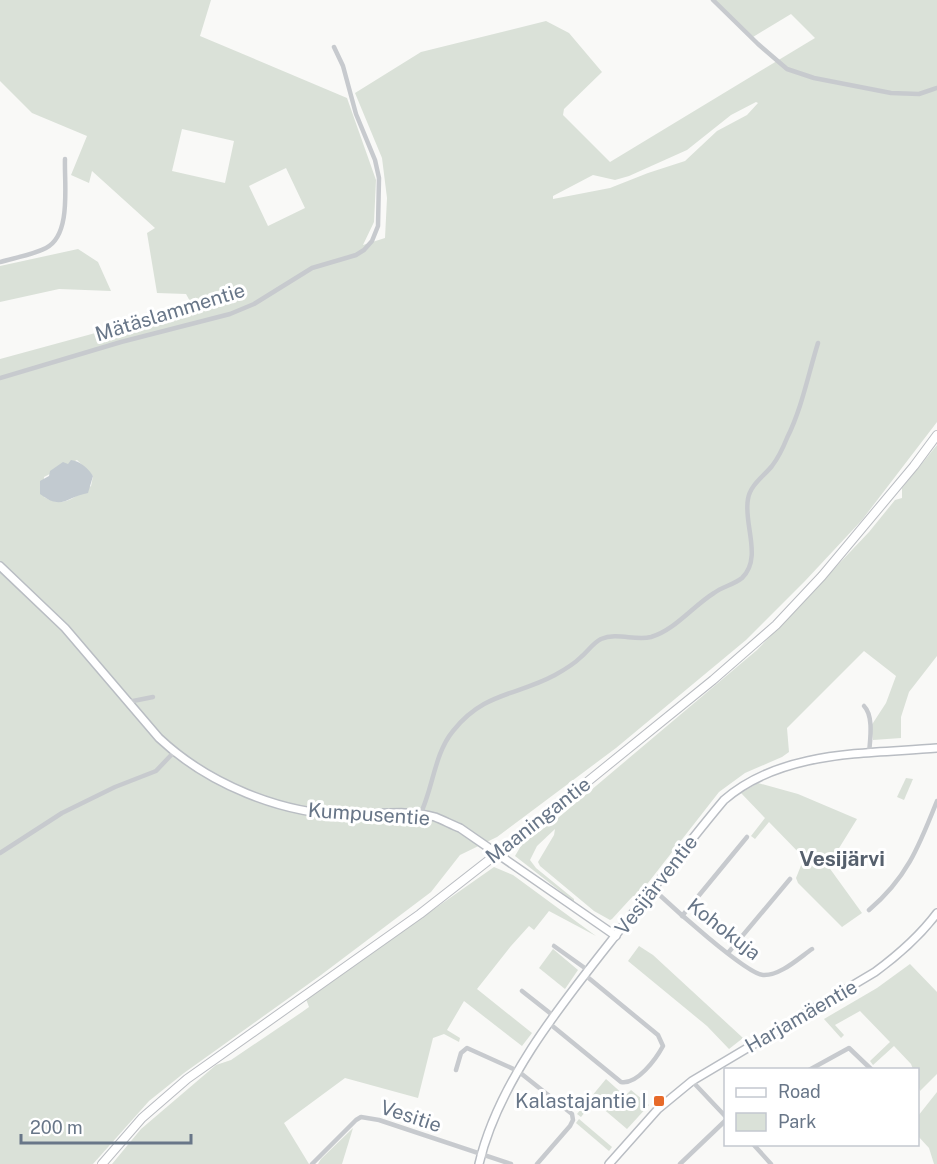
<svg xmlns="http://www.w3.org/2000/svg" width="937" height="1164" viewBox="0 0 937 1164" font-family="'Public Sans',sans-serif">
  <rect width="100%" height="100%" fill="#f9f9f7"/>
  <!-- green -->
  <g fill="#dae1d8" fill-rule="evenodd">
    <path d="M0,0H211L200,36L347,98L376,180L374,222L363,245L385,238L387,198L382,158L355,93L421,52L546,21L569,33L602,72L564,109L563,115L610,162L815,38L791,14L753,37L713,0H937V422L862,520L805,581L746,640L616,748L497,837L460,855L431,892L321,975L184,1073L149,1101L93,1164H0V359L187,308L191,303L186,294L157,293L147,233L155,228L92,171L89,183L71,175L87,136L32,113L0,81ZM756,102L758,103L747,115L717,131L685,161L648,173L610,188L553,199V196L593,175L615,180L629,176L687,150L731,115ZM182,129L234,141L225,183L172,171ZM286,168L305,208L268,226L249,186ZM77,460L93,476L91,486C73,497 65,509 44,497V477Z"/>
    <polygon points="78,249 98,262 111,291 59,289 0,302 0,266"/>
    <polygon points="937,445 937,656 909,692 901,717 901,738 873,740 871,726 886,703 896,676 864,651 787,728 789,752 782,757 745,773 719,792 637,897 633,896 612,919 610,920 594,911 540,866 538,862 554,835 555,829 537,846 530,860 536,868 574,899 574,902 515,856 522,844 558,818 757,650 869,532 895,500 902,498 902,488"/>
    <polygon points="906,778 913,779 904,800 897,797"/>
    <polygon points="758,783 798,794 857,819 828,866 862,913 842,927 798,883 796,878 804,858 769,822 755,839 751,836 765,818 741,793"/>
    <polygon points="494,867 513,875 596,936 549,911 534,930 529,926 511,946 477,989 532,1033 522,1046 464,1001 447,1030 460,1038 459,1042 444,1034 433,1038 418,1098 345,1078 284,1123 309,1164 112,1164 141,1129 216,1065 231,1060 302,1012 309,1007 306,999"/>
    <polygon points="639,946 653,955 743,1038 729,1049 707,1026 628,961"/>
    <polygon points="553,949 578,970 565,989 539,968"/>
    <polygon points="910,964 937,992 937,1074 920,1091 918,1084 918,1070 913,1069 911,1064 894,1046 873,1065 870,1061 890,1042 860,1011 835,1025 844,1035 841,1038 824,1019 877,988"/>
    <polygon points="606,1079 625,1096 631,1090 649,1105 627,1129 594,1101 581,1117 577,1114"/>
    <polygon points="937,1092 937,1164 934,1164 929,1148 918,1136 918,1116"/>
    <polygon points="579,1119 612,1147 609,1151 576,1123"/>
    <polygon points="353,1128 342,1164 318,1164 321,1159"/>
  </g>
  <!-- water -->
  <path fill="#c2cad0" d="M71,460C80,461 88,468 93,476L88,493C66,497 62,511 40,494V481L49,476L50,471L63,462L68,464Z"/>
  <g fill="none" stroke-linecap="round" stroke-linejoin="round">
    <!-- secondary casing -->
    <g stroke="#b9bdc3" stroke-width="10">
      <g id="secondary">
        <path d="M0,566L65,628L159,738C208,784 281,814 348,815C376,815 407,809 435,817C443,820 452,825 460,828L616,936"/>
        <path d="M479,1164C500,1074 574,989 630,917C662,878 692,838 724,800C782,750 865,754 937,748"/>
        <path d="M609,1164L658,1109L692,1081L875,972C898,955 919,937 937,913"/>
      </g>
    </g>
    <!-- primary casing -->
    <g stroke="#babdc2" stroke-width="10">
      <polyline id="primary" points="102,1164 142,1118 187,1079 420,914 539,821 713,680 776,625 822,576 914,466 937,435"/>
    </g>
    <!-- street -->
    <g stroke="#c7cace" stroke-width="4.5">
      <polyline points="713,0 758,44 787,69 814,78 891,93 919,94 937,88"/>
      <path d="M0,262C14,258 32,255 46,248C72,235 64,183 65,159"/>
      <polyline points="0,378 121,342 230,314 254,304 312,268 356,255 364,250 372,241 378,226 379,178 375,160 356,114 343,66 334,47"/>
      <polyline points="128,702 153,697"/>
      <path d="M864,706C874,716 870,740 869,754"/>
      <path d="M420,815C433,789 434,754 453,731C484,692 516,696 555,675C564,670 574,664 581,657C588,651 593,643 601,639C617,632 635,641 651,637C675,630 693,606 714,593C722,587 735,584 742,578C763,558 743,523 748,499C750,485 764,476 772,466C778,458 783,448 787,438C802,408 808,375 818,343"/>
      <polyline points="0,853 62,813 115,787 156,771 174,752"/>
      <path d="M653,889C669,904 746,974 763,975C780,976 799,958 812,949"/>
      <path d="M869,910C907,878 919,846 937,801"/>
      <polyline points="682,916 747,837"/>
      <polyline points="554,946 589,971"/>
      <polyline points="728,953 790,879"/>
      <polyline points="522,991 555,1017"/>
      <path d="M550,1024L621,1082C637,1085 656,1059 663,1046L658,1035L585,975"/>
      <polyline points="456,1070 461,1053 467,1048 518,1071 572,1114 573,1120 570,1126 537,1164"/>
      <polyline points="809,1070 849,1048 872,1070"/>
      <polyline points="692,1081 726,1117"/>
      <polyline points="753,1144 771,1164"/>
      <polyline points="312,1164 356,1120 361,1117 379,1120 511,1164"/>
      <polyline points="680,1164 726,1120"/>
    </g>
    <!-- secondary -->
    <use href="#secondary" stroke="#fff" stroke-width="7"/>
    <!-- primary -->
    <use href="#primary" stroke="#fff" stroke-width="8"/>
  </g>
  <!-- markers -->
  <rect fill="#e76a29" stroke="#fff" stroke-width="2" x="653" y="1095" width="12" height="12" rx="3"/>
  <g text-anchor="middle" stroke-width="6" stroke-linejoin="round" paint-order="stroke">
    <!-- street labels -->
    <g font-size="20" fill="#687688" stroke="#fff">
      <text transform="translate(170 312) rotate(-17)" y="7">Mätäslammentie</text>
      <text transform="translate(369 814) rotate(4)" y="7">Kumpusentie</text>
      <text transform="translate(538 820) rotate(-38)" y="7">Maaningantie</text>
      <text transform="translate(656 885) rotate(-52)" y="7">Vesijärventie</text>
      <text transform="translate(724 929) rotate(38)" y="7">Kohokuja</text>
      <text transform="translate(801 1016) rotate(-30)" y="7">Harjamäentie</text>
      <text transform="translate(411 1116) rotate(18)" y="7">Vesitie</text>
    </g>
    <!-- poi labels -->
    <g font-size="20" fill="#687688" stroke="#fff" text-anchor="end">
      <text x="647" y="1108">Kalastajantie I</text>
    </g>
    <!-- neighbourhood labels -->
    <g font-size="21" font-weight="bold" fill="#56606d" stroke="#fff">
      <text x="842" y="866">Vesijärvi</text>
    </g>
  </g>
  <!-- legend -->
  <rect x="724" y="1068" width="195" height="78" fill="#ffffff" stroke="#c3c8cf" stroke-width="1.5"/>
  <rect x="736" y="1088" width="30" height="9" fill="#ffffff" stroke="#c3c8cf" stroke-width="1.5"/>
  <text x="778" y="1098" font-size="18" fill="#687688">Road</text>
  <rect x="736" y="1113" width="30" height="18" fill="#dae1d8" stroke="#c3c8cf" stroke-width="1.5"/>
  <text x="778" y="1128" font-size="18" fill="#687688">Park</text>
  <!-- scale -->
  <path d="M21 1134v9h170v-9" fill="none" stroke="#687688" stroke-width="3"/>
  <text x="30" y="1134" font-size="18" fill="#687688" stroke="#ffffff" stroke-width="4.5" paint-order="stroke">200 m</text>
</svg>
